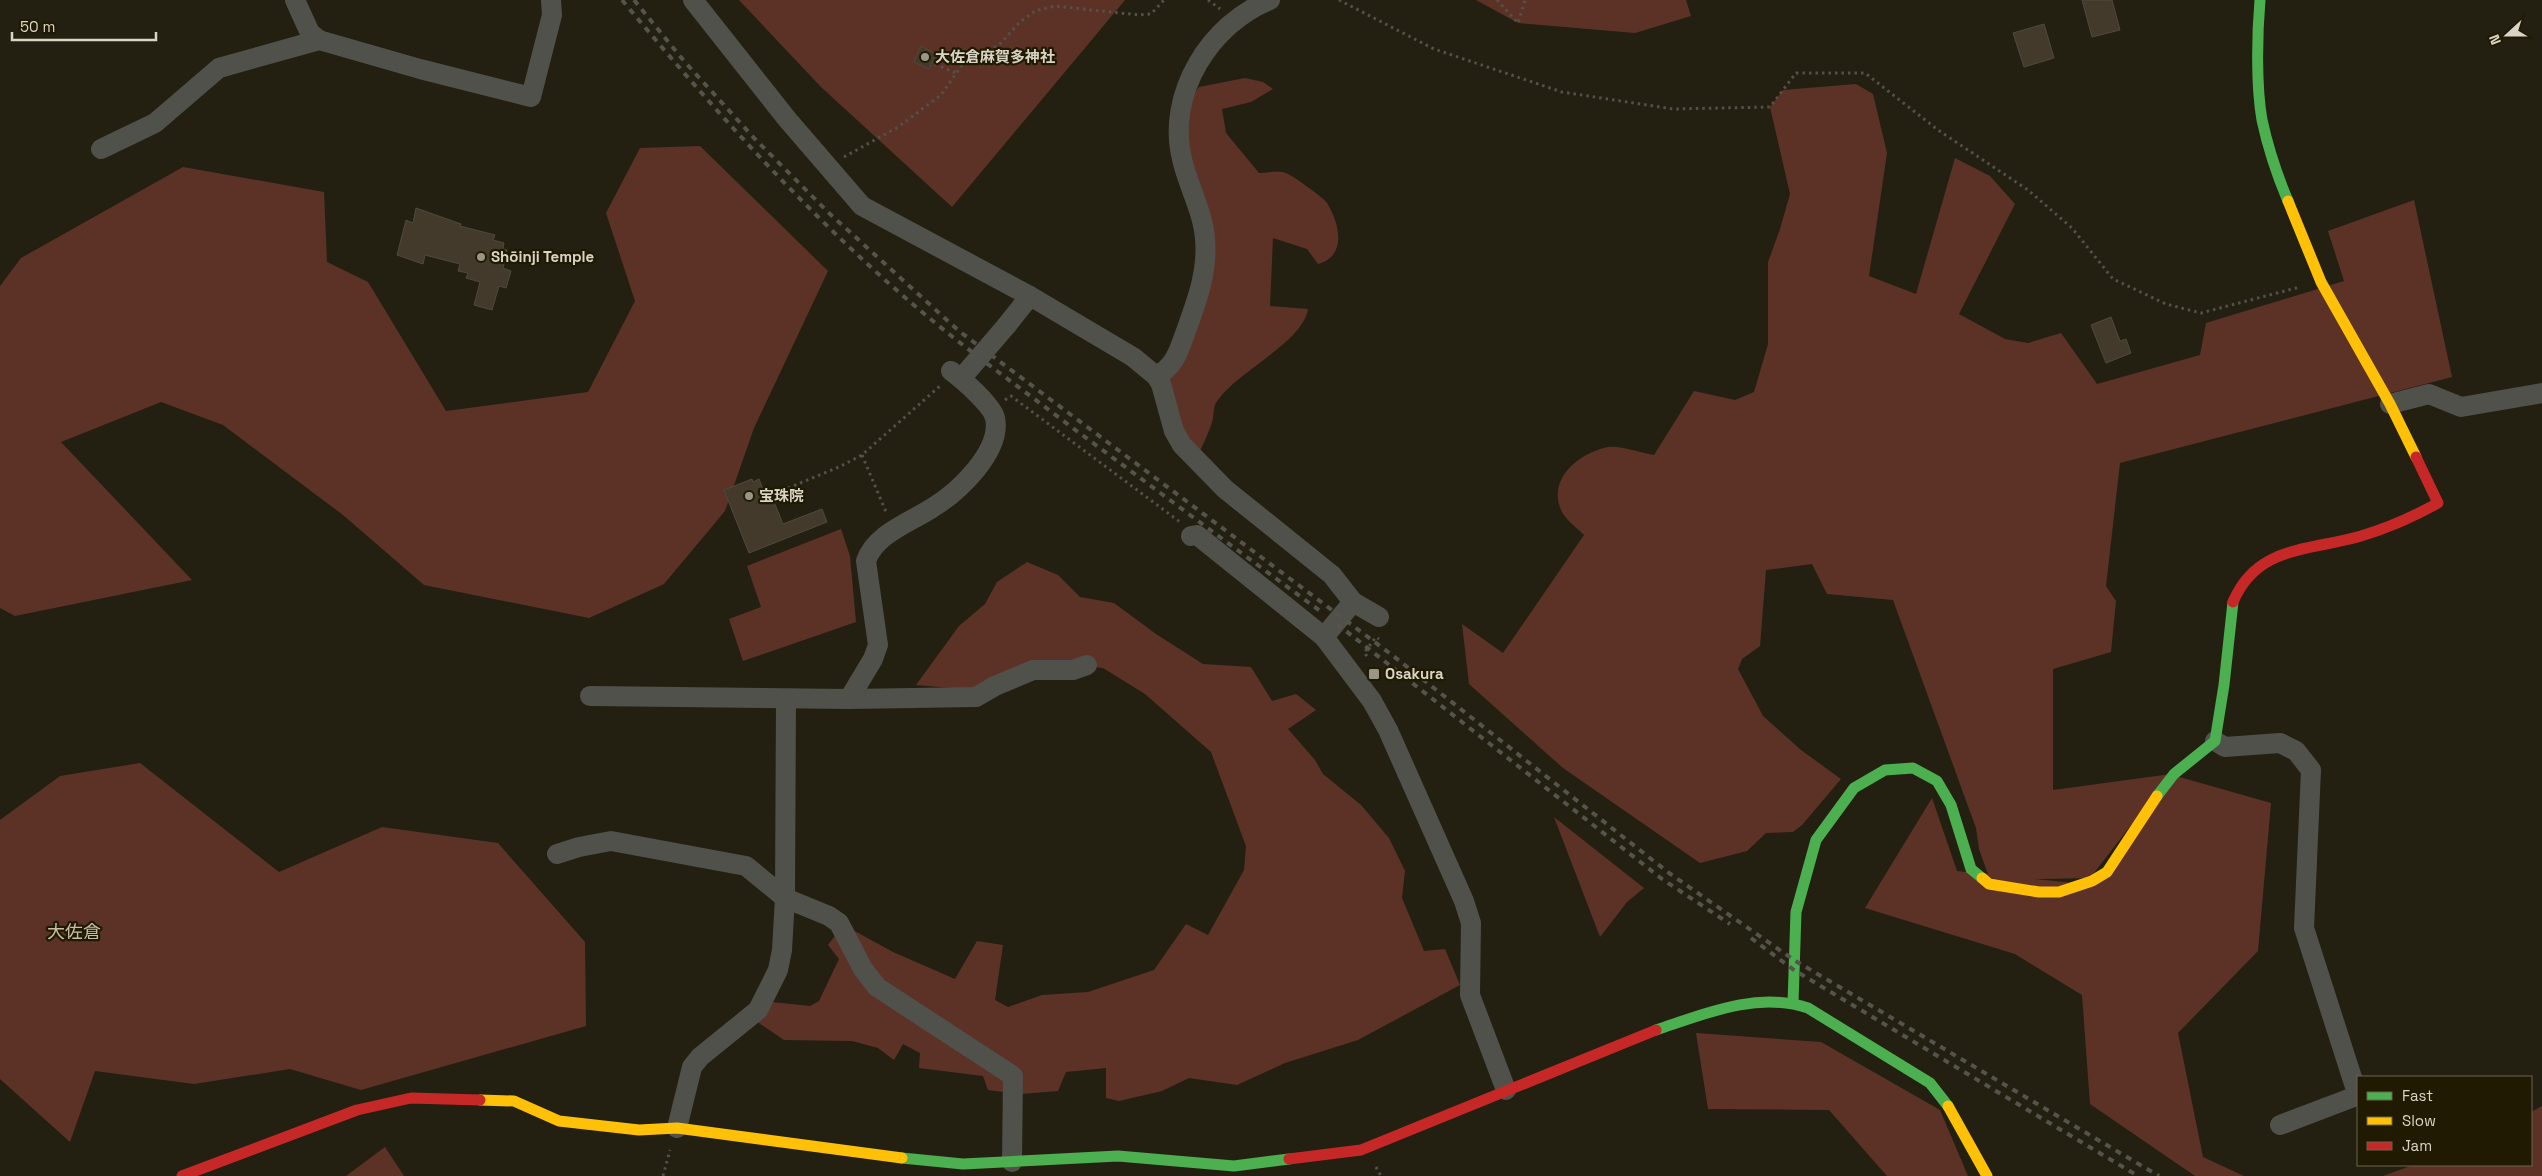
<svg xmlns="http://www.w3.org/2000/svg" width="2542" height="1176" viewBox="0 0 2542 1176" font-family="'Space Grotesk','Noto Sans JP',sans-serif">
  <rect width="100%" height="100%" fill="#232011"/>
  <!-- green -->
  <g fill="#5c3227">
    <polygon points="739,0 1125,0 952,207 821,87"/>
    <polygon points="1476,0 1686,0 1691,16 1635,33 1518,23"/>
    <path d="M1245,78L1263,82L1273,89L1251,102L1222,109L1226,133L1259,173C1266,173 1279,170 1286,173C1293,176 1323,197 1327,203C1340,224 1347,256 1318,264L1307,249L1273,238L1270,306L1308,309C1302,344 1235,372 1216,403C1213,408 1214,416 1212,422C1209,433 1203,443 1199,454L1186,443L1165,387L1204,295L1185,157V106L1199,87Z"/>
    <path d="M1856,84L1873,94L1887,153L1869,276L1916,294L1955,158L1990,176L2015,204L1959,314L2005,339L2028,343L2061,333L2097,384L2200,355L2206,323L2344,281L2328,231L2414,200L2452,377L2120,463L2106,586L2116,601L2111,652L2053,669V790L2171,774L2090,878L1990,880L1979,849L1976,828L1893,600L1827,594L1812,564L1766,570L1760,646L1742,659L1738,669L1763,716L1801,750L1841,779L1802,825L1793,832L1766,833L1747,851L1700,863L1563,768L1469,684L1462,624L1503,653L1584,535C1577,528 1567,521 1562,512C1546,480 1578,453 1608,447C1618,445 1643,453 1654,455L1694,391L1735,400L1754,392L1768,344V262L1780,229L1790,194L1770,107L1783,90Z"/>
    <polygon points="700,146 828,271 754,428 725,511 664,584 589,618 424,585 343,515 223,425 161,402 61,442 192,580 15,616 0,608 0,286 21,258 183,167 324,192 327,262 368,282 446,411 588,392 635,301 606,213 640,148"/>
    <polygon points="841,529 850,556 856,622 743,661 729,619 761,607 747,566"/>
    <polygon points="1027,562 1058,575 1080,597 1114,603 1156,634 1203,664 1251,667 1272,701 1296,694 1316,710 1288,729 1315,760 1323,774 1361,805 1389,838 1405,871 1402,898 1424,951 1445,949 1460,985 1358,1040 1285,1063 1237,1085 1189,1078 1162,1091 1119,1101 1106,1098 1106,1068 1066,1072 1058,1091 1021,1094 988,1090 983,1076 919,1068 920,1053 903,1044 894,1060 878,1048 852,1041 784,1040 756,1021 772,1002 810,1006 819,1001 839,959 828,945 840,929 851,929 893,952 955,979 977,941 1003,945 995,1000 1008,1007 1042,995 1088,992 1154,970 1186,924 1208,935 1244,870 1246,846 1211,752 1145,694 1103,668 1070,664 976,690 916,685 959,626 985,604 997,582"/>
    <polygon points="140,763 279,872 382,827 498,843 585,942 586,1026 361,1090 290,1069 194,1084 95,1071 70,1142 0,1079 0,820 60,776"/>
    <polygon points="2176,776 2271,803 2258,951 2178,1033 2203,1157 2244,1176 2195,1176 2090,1104 2082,995 2015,954 1865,908 1932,798 1957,871 2094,885"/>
    <polygon points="1554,817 1644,888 1627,902 1600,937"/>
    <polygon points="1696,1033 1821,1042 1940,1110 1968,1176 1887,1176 1829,1110 1708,1109"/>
    <polygon points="2542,1106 2542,1176 2383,1176 2413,1165 2531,1165 2531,1112"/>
    <polygon points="385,1147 404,1176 346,1176"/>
  </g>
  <!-- building -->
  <g fill="#433a2b" stroke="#4f493f">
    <polygon points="2082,0 2112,0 2120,30 2092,37"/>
    <polygon points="2044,24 2054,58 2024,67 2013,33"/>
    <polygon points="921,46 936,54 929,69 914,62"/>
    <polygon points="416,208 461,224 460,226 495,235 493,240 504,243 503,249 507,250 503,268 511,271 506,288 499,286 492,310 474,305 480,282 466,278 468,273 458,271 460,264 425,255 423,264 397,255 406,220 413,223"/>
    <polygon points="2111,317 2120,341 2126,339 2131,353 2106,363 2091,325"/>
    <polygon points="752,479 753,482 759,479 763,489 768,487 783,524 822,509 827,522 749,553 724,490"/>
  </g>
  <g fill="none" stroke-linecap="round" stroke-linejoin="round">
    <!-- path -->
    <g stroke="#52514a" stroke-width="3" stroke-dasharray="2.5 4" stroke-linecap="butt">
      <polyline points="1208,0 1220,9"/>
      <polyline points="1339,0 1434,49 1562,92 1673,109 1770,107 1796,73 1865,73 1938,130 2028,190 2072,228 2113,279 2166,304 2201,313 2300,287"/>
      <polyline points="1497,0 1518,23 1525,0"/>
      <polyline points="935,64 956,73"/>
      <polyline points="844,157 898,127 941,95 962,65 999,45 1020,22 1035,11 1055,6 1139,15 1151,14 1164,0"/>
      <polyline points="1005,400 1011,396 1180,522"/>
      <polyline points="862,455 886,512"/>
      <polyline points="776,493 839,467 862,455 941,385"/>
      <polyline points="1367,656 1364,653 1376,637 1379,639"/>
      <polyline points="1376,1167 1381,1176"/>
      <polyline points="663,1176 670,1150"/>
    </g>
    <!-- street -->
    <g stroke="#50514b" stroke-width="20">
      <polyline points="295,0 310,33 319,40 420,69 531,97 552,15 551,0"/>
      <polyline points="693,0 787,119 862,206 1030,296 1133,357 1156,376 1161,384 1174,431 1182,445 1225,489 1332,575 1353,602 1379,617"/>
      <polyline points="101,149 155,123 219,68 319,40"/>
      <polyline points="1007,325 1030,296"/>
      <path d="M1156,376C1175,367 1179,350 1186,331C1197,300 1208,272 1205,239C1203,211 1188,186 1182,159C1166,94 1210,24 1270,0"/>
      <polyline points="2390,404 2429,394 2461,407 2542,393"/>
      <polyline points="1191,536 1197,535 1324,637"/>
      <polyline points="1353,602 1324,637 1372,701 1388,730 1464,901 1471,923 1470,995 1506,1090"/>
      <polyline points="590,696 849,699 976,697 995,686 1033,670 1073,670 1087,665"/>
      <path d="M849,699L873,659L878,645L866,561C875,534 909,523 932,508C957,493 1002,452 995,418C992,405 962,379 951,371"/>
      <polyline points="2215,741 2225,747 2280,743 2296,751 2311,770 2304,928 2357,1093 2351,1098 2280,1125"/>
      <polyline points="557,854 579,847 611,841 746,866 785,898 829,916 839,923 863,969 877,987 1013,1076 1012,1162"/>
      <polyline points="677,1128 692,1067 700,1057 758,1010 778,970 782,950 785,898 786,699"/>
    </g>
    <!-- fast -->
    <g stroke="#4caf50" stroke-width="11">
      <path d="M2260,0C2257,35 2256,86 2262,120C2268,148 2277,175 2288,201"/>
      <polyline points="2157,796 2174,774 2215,741 2224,685 2233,602"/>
      <polyline points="1793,1003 1796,912 1816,840 1854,788 1885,770 1913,768 1937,781 1951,805 1971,869 1982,878"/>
      <path d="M1656,1030C1704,1014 1757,991 1808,1008L1930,1083L1948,1106"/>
      <polyline points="902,1158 963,1164 1118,1156 1234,1166 1289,1159"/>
    </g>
    <!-- slow -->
    <g stroke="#ffc107" stroke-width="11">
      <polyline points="2288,201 2321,282 2390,404 2416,457"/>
      <polyline points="1982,878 1989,884 2039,892 2059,892 2092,881 2107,872 2157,796"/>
      <polyline points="480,1100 514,1101 559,1121 639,1130 677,1128 902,1158"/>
      <polyline points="1948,1106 1987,1176"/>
    </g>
    <!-- jam -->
    <g stroke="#c62828" stroke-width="11">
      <path d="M2233,602C2257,545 2310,551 2361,536C2388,528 2413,517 2438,503L2416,457"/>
      <polyline points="1289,1159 1361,1150 1656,1030"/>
      <polyline points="182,1176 357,1110 411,1098 480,1100"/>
    </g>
    <!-- rail -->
    <g stroke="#54544d" stroke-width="4" stroke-dasharray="6 6" stroke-linecap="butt">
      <path d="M622,0C723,121 830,240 954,338C992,368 1031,396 1070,426C1154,488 1238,551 1323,613"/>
      <polyline points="634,0 684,61 754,138 830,214 959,331 1392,655 1669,873 1794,960 2159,1176"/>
      <polyline points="1337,624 1662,879 1730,924"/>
      <polyline points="1751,938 1794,970 2138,1176"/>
    </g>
    <!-- street-bridge -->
    <polyline stroke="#50514b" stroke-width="20" points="965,374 1007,325"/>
  </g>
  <!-- markers -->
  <g fill="#999687" stroke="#211a02" stroke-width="2">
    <circle cx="925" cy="57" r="5"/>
    <circle cx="481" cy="257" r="5"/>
    <circle cx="749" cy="496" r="5"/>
    <rect x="1368" y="668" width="12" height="12" rx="2.5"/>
  </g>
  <g text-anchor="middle" stroke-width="4.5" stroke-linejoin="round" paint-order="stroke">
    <!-- poi labels -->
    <g font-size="15" font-weight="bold" fill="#d9d5c6" stroke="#211a02" text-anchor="start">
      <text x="935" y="62">大佐倉麻賀多神社</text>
      <text x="491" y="262">Shōinji Temple</text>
      <text x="759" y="501">宝珠院</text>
      <text x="1385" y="679">Osakura</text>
    </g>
    <!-- quarter labels -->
    <g font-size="18" fill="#c7bfa1" stroke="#211a02">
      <text x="74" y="938">大佐倉</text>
    </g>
  </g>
  <!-- legend -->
  <rect x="2357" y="1076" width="175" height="90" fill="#211a02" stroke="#6b6550"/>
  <rect x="2367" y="1092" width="25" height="8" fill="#4caf50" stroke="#6b6550"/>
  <text x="2402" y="1101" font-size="15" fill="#d9d5c6">Fast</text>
  <rect x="2367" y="1117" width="25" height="8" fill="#ffc107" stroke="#6b6550"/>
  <text x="2402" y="1126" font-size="15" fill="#d9d5c6">Slow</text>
  <rect x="2367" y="1142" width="25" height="8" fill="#c62828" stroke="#6b6550"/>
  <text x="2402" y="1151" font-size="15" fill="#d9d5c6">Jam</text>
  <!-- north arrow -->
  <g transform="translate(2507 35) rotate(249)" stroke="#211a02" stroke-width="4" paint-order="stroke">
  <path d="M0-4L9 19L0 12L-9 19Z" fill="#d9d5c6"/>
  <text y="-8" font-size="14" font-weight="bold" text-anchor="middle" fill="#d9d5c6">N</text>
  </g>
  <!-- scale -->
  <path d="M12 32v8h144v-8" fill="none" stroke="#d9d5c6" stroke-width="2.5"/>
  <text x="20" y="32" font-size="15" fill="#d9d5c6" stroke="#211a02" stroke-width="4" paint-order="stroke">50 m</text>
</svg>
